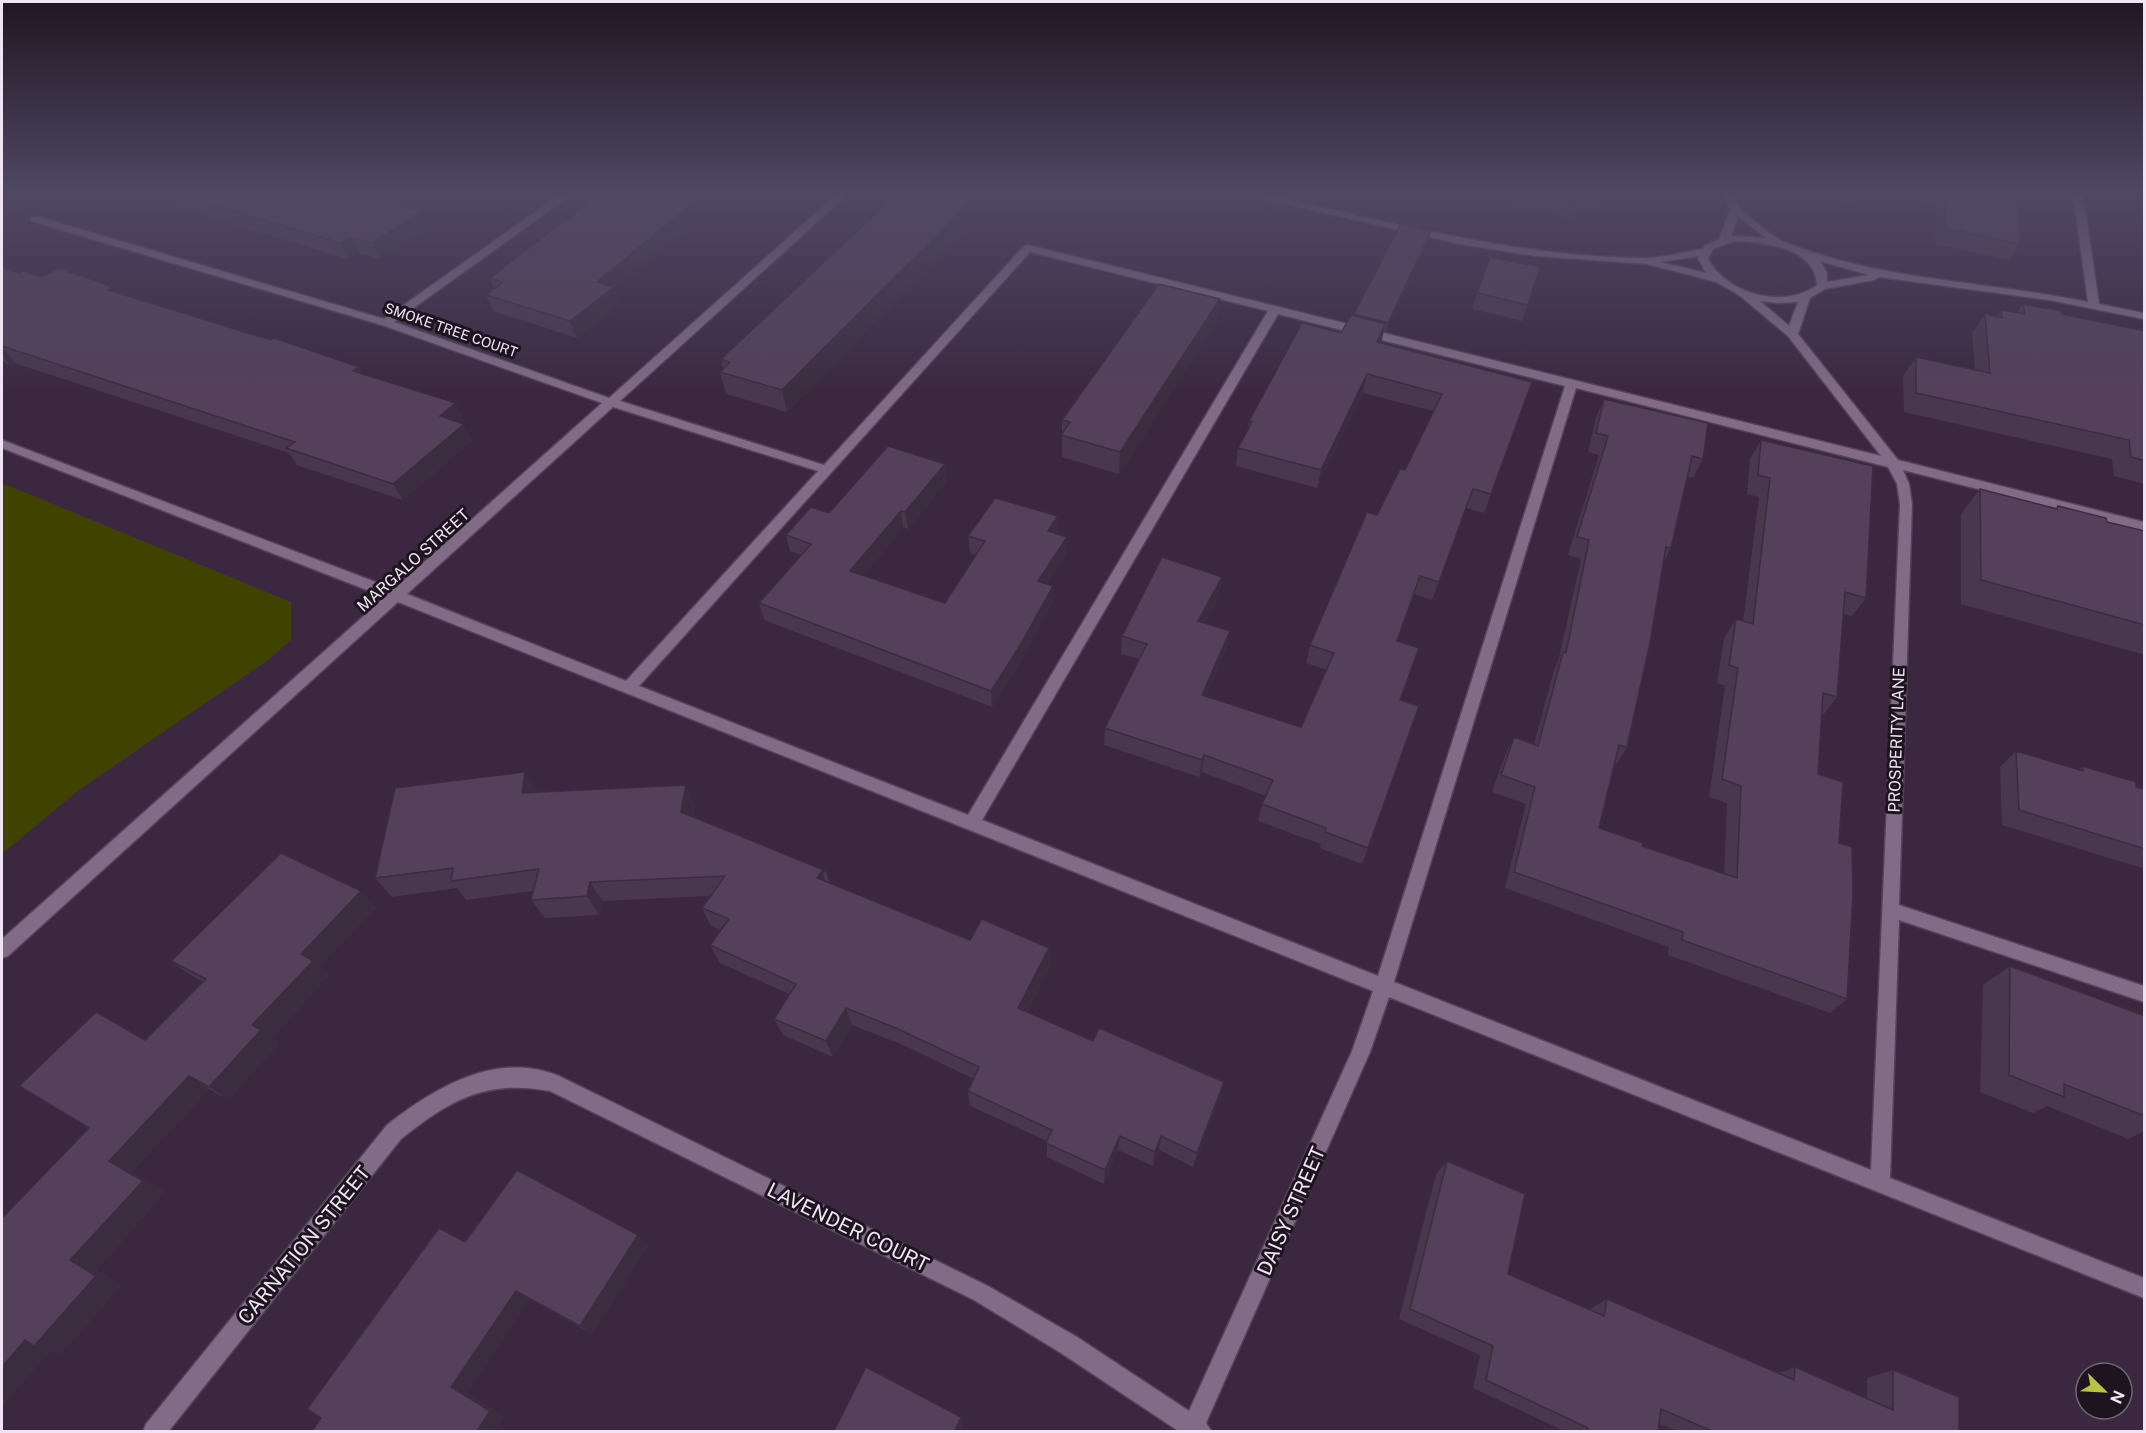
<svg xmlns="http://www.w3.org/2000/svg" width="2146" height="1433" viewBox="0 0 2146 1433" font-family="'Public Sans',sans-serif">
  <rect width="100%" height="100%" fill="#3b2840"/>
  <!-- green -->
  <polygon fill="#404300" points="2,483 291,602 291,640 268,660 79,790 2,854"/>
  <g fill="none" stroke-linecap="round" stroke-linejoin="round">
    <!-- minor casing -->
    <g stroke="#534357" stroke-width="3">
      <path id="minor" d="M562,193H574L394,322L609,398L838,193H849L620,401L824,465L1024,246L1028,245L1881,456L1788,336L1739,295L1716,282L1647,264L1536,256L1460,244L1239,193H1259C1386,221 1514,257 1644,258C1663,258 1684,252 1703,249L1705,245L1719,240L1730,209L1723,193H1733C1735,197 1736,202 1739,206C1743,213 1777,240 1784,242C1881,281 1987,281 2088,302L2073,193H2083L2099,304L2144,313V319L2049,300L1879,277L1874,280L1825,289L1810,298L1798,334L1898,460L2144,522V531L1903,470L1909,484L1912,504L1899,905L2144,986V1002L1899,920L1890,1178L2144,1278V1298L1389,997L1370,1052L1206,1423L1212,1432H1180L1061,1353L974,1300L550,1091C486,1079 450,1100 401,1139L168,1432H143L146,1424L387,1125C434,1088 497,1050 559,1076L988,1286L1077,1337L1189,1411L1352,1051L1373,991L398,602L8,956L2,958V939L385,597L2,448V440L394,589L602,403L382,325L31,221V217H39L384,319ZM1738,216L1766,238L1731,236ZM1734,241C1764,242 1815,247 1817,285C1784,310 1727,294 1708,259L1713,249ZM1030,252L1268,311L968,815L639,686ZM1699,256L1698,259L1706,273L1660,262ZM1820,261L1869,275L1827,282V273ZM1760,301L1776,303L1798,302L1789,326ZM1278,314L1565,386L1378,976L982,820ZM1576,388L1888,467L1897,484L1900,504L1871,1170L1394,982ZM613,407L818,471L626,681L407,594Z"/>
    </g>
    <!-- minor -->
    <use href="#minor" fill="#816b87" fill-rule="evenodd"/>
  </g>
  <!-- wall -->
  <g fill="#48374d">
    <polygon points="168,193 450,193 423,211 430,227 380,259 359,253 348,259 177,207"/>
    <polygon points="601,193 728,193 614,289 620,304 577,338 493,311 486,295 494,289 490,278"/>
    <polygon points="898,193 993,193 953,243 787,412 726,394 720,372 723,368 721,359"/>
    <polygon points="1513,193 1608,193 1608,198 1602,213 1576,209 1573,218 1509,207"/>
    <polygon points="1817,193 1866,193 1857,206"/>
    <polygon points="1879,193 2017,193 2020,244 2009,260 1935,244 1937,205"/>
    <polygon points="1431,231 1428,239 1386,331 1384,331 1381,343 1532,382 1484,513 1466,508 1432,600 1414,594 1397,641 1400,700 1368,848 1362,864 1320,848 1321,844 1258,821 1262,804 1266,796 1202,772 1199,777 1104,745 1105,728 1139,659 1121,654 1122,636 1220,595 1205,623 1227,648 1206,696 1301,727 1327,670 1306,663 1310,645 1377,515 1405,470 1433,411 1363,393 1317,488 1236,466 1238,448 1248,429 1249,421 1341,333 1354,314"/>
    <polygon points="1540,267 1522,321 1472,309 1477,293"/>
    <polygon points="2,268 19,273 118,292 359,367 364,375 464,420 461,423 473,440 403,500 297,465 289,453 15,363 10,365 2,361"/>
    <polygon points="1220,299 1218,321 1119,474 1062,457 1062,420"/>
    <polygon points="2023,304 2062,314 2145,331 2145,484 2114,476 2112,459 1904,412 1903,376 1916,357 1975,370 1972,333 1985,314 1996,316 2001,310 2017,313"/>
    <polygon points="1604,399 1703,459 1693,478 1688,477 1671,548 1663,564 1627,747 1616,765 1615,764 1599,828 1642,846 1724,873 1727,803 1709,797 1725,686 1717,683 1724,638 1736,619 1743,622 1759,497 1747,494 1750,459 1761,440 1866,598 1852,616 1843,614 1837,697 1823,715 1821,715 1818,774 1839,843 1847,999 1830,1013 1668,955 1669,947 1505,888 1526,804 1492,792 1505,755 1514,737 1534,744 1554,670 1558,662 1581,559 1568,555 1599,455 1588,452 1596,418"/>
    <polygon points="945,464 947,481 908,529 903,527 864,575 945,603 977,555 970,553 968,536 1058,533 1057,534 1067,537 1067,554 1047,584 1053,586 1053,602 1023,658 992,707 764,620 759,603 801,555 790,551 786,535"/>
    <polygon points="1980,489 2056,508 2058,506 2107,522 2145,531 2145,655 1961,604 1961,514"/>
    <polygon points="2016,751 2078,770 2082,766 2145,789 2145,869 2002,825 2000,767"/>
    <polygon points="525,772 538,792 695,805 693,817 826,871 830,884 970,940 1049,948 1050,966 1027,1012 1093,1041 1224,1082 1220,1098 1193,1167 1159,1150 1153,1166 1118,1150 1104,1184 1047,1157 1047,1141 970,1106 968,1091 974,1079 903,1045 852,1025 833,1057 783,1035 774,1019 789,994 720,963 710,945 721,930 711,926 702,908 710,896 602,901 599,915 545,918 531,900 533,891 466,900 457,888 392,897 375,878"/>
    <polygon points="361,891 376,907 320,967 329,975 272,1038 279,1043 229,1100 209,1089 132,1172 165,1192 96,1270 121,1285 62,1353 50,1350 2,1406 2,1214 4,1215 89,1128 145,1040 203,982 191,975 171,961"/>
    <polygon points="2010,966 2145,1016 2145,1131 2128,1139 2047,1106 2033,1113 1980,1092 1983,985"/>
    <polygon points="1447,1161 1508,1274 1590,1310 1590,1309 1607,1299 1779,1373 1795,1367 1867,1399 1867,1378 1893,1370 1959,1431 1677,1431 1659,1424 1658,1431 1564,1431 1473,1388 1480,1355 1399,1319 1436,1174"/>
    <polygon points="465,1242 648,1245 592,1334 529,1299 466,1393 505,1417 312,1431"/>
  </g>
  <!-- shaded-wall -->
  <g fill="#3b2d3f">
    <polygon points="418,193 450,193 423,211 430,227 380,259 372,243 400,205"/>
    <polygon points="705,193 728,193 614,289 620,304 577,338 570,321 597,282"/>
    <polygon points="975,193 993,193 953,243 787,412 782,390"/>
    <polygon points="1864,193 1866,193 1857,206"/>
    <polygon points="1431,231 1428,239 1386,331 1388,323"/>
    <polygon points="351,237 359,253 348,259 340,243"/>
    <polygon points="113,287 125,303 108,290"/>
    <polygon points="1220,299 1218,321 1119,474 1120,452"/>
    <polygon points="1385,324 1381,342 1373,360 1377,342"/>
    <polygon points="2,347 15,363 10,365 2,354"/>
    <polygon points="359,367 369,383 353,371"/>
    <polygon points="1367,374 1363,393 1317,488 1321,470"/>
    <polygon points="456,403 464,420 449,433 440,416"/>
    <polygon points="464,424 473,440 403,500 393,484"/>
    <polygon points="945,464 947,481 908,529 905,512"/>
    <polygon points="901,511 903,527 854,587 850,571"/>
    <polygon points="1058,516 1058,533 1049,548 1048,531"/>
    <polygon points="1067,537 1067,554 1038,598 1038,581"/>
    <polygon points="1222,577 1220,595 1196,639 1198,621"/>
    <polygon points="1053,586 1053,602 1023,658 992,707 991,691"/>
    <polygon points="1230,631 1227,648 1199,712 1202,695"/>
    <polygon points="1204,755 1202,772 1199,777 1202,760"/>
    <polygon points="525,772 538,792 535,813 522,793"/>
    <polygon points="686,785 695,805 690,832 681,812"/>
    <polygon points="822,871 828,890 817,878"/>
    <polygon points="590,882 602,901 599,915 587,896"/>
    <polygon points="361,891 376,907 320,967 329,975 272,1038 279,1043 229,1100 209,1087 301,954"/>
    <polygon points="1049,948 1050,966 1020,1025 1018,1008"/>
    <polygon points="846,1008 852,1025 833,1057 826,1041"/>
    <polygon points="189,1076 209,1089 132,1172 165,1192 96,1270 121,1285 62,1353 50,1350 2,1406 2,1367 70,1260 109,1161"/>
    <polygon points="1224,1082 1220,1098 1193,1167 1197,1153"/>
    <polygon points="1120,1136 1118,1150 1104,1184 1105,1170"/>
    <polygon points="1161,1136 1159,1150 1153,1166 1155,1152"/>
    <polygon points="638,1235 648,1245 592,1334 580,1326"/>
    <polygon points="516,1291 529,1299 466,1393 505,1417 495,1431 477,1431 451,1387"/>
    <polygon points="961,1417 964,1422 960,1431 955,1431"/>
  </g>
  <!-- building -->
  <g fill="#54405a" stroke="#3b2d3f" stroke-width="1.5">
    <polygon points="174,193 418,193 400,205 422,211 372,243 351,237 340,243"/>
    <polygon points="601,193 705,193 597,282 614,287 570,321 486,295 503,282 490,278"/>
    <polygon points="898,193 975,193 951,221 782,390 720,372 730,362 721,359"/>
    <polygon points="1526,193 1579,193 1579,202"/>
    <polygon points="1581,193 1608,193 1608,198"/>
    <polygon points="1946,193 2017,193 2020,244 1945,228"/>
    <polygon points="1401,224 1431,231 1388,323 1354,314"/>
    <polygon points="1490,257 1540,267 1528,305 1477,293"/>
    <polygon points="2,268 19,273 23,271 42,277 59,268 113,287 108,290 271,340 274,338 359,367 353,371 456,403 440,416 464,424 393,484 286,448 295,442 2,346"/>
    <polygon points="1159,284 1220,299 1120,452 1061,435 1070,422 1062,420"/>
    <polygon points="2023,304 2061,311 2062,314 2145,331 2145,461 2131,457 2129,440 1916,393 1916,357 1990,373 1985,314 2002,318 2001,310 2025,314"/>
    <polygon points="1351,315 1385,324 1377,342 1532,382 1491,494 1473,489 1439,582 1420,576 1397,641 1419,648 1400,700 1419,706 1368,848 1325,832 1326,828 1262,804 1273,780 1204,755 1202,760 1105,728 1147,644 1122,636 1162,557 1222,577 1198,621 1230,631 1202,695 1301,727 1334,653 1310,645 1367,512 1377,515 1400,469 1405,470 1442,394 1367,374 1321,470 1238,448 1252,422 1249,421 1302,323 1341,333"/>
    <polygon points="1604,399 1708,423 1703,459 1692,456 1671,548 1666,547 1650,643 1627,747 1619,745 1599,828 1643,843 1642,846 1737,878 1741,786 1722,779 1738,668 1729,665 1736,619 1753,624 1770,478 1758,475 1761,440 1873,466 1866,598 1845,592 1837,697 1823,693 1818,774 1843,782 1839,843 1852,847 1853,894 1847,999 1682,940 1683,932 1514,872 1535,787 1501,775 1514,737 1538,746 1563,652 1566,653 1589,540 1577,537 1608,436 1596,433"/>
    <polygon points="888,446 945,464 905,512 901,511 850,571 945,603 985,541 968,536 995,498 1058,516 1048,531 1067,537 1038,581 1053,586 1022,642 991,691 759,603 811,544 786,535 811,507 829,513"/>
    <polygon points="1980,489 2057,509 2058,506 2106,518 2107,522 2145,531 2145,625 1981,580"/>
    <polygon points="2016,751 2083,771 2082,766 2136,782 2136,787 2145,789 2145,849 2019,810"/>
    <polygon points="525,772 522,793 686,785 681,812 826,871 822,871 817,878 970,940 982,919 1049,948 1018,1008 1093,1041 1099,1028 1224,1082 1197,1153 1161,1136 1155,1152 1120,1136 1105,1170 1046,1143 1052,1130 968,1091 979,1067 898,1029 846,1008 826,1041 774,1019 796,984 710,945 729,919 702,908 725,876 590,882 587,896 531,900 539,869 451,881 453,868 375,878 395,788"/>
    <polygon points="281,853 361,891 301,954 313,961 252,1025 261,1030 209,1087 189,1076 109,1161 143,1181 70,1260 96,1276 34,1346 25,1340 2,1367 2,1218 89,1128 19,1086 96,1012 145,1040 206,979 171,961"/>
    <polygon points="2010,966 2145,1016 2145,1116 2064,1084 2064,1097 2009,1075"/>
    <polygon points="1447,1161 1525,1194 1508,1274 1604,1316 1607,1299 1794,1380 1795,1367 1893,1410 1893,1370 1959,1397 1959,1431 1712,1431 1661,1409 1658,1431 1587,1431 1588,1428 1486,1380 1493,1346 1410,1309"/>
    <polygon points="517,1170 638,1235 580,1326 516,1291 451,1387 490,1411 477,1431 312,1431 321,1418 307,1409 439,1228 465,1242"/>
    <polygon points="866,1367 961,1417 955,1431 834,1431"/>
  </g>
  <!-- sky -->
  <linearGradient id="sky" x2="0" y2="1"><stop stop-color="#201623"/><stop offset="0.49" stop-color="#4f4864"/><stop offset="1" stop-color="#4f4864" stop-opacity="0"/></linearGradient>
  <rect width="2146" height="394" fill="url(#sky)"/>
  <g text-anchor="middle" stroke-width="6" stroke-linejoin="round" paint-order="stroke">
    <!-- far-street labels -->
    <g font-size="14" fill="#f0e4f4" stroke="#1d141f">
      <text transform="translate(451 330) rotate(19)" y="5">SMOKE TREE COURT</text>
    </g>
    <!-- street labels -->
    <g font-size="16" fill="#f0e4f4" stroke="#1d141f">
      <text transform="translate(413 560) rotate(-42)" y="6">MARGALO STREET</text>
      <text transform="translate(1896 740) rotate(-88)" y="6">PROSPERITY LANE</text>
    </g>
    <!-- near-street labels -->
    <g font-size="20" fill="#f0e4f4" stroke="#1d141f">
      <text transform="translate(1291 1211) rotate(-66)" y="7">DAISY STREET</text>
      <text transform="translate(848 1227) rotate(26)" y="7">LAVENDER COURT</text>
      <text transform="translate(304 1245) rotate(-51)" y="7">CARNATION STREET</text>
    </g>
  </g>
  <!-- border -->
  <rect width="2146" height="1433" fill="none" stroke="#f0e4f4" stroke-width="6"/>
  <!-- north arrow -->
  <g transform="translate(2104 1391) rotate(114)"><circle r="28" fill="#1d141f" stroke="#716774" stroke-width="1.5"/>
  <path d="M0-4.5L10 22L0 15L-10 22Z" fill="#b9c146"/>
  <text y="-9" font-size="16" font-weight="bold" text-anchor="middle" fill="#f0e4f4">N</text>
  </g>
</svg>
